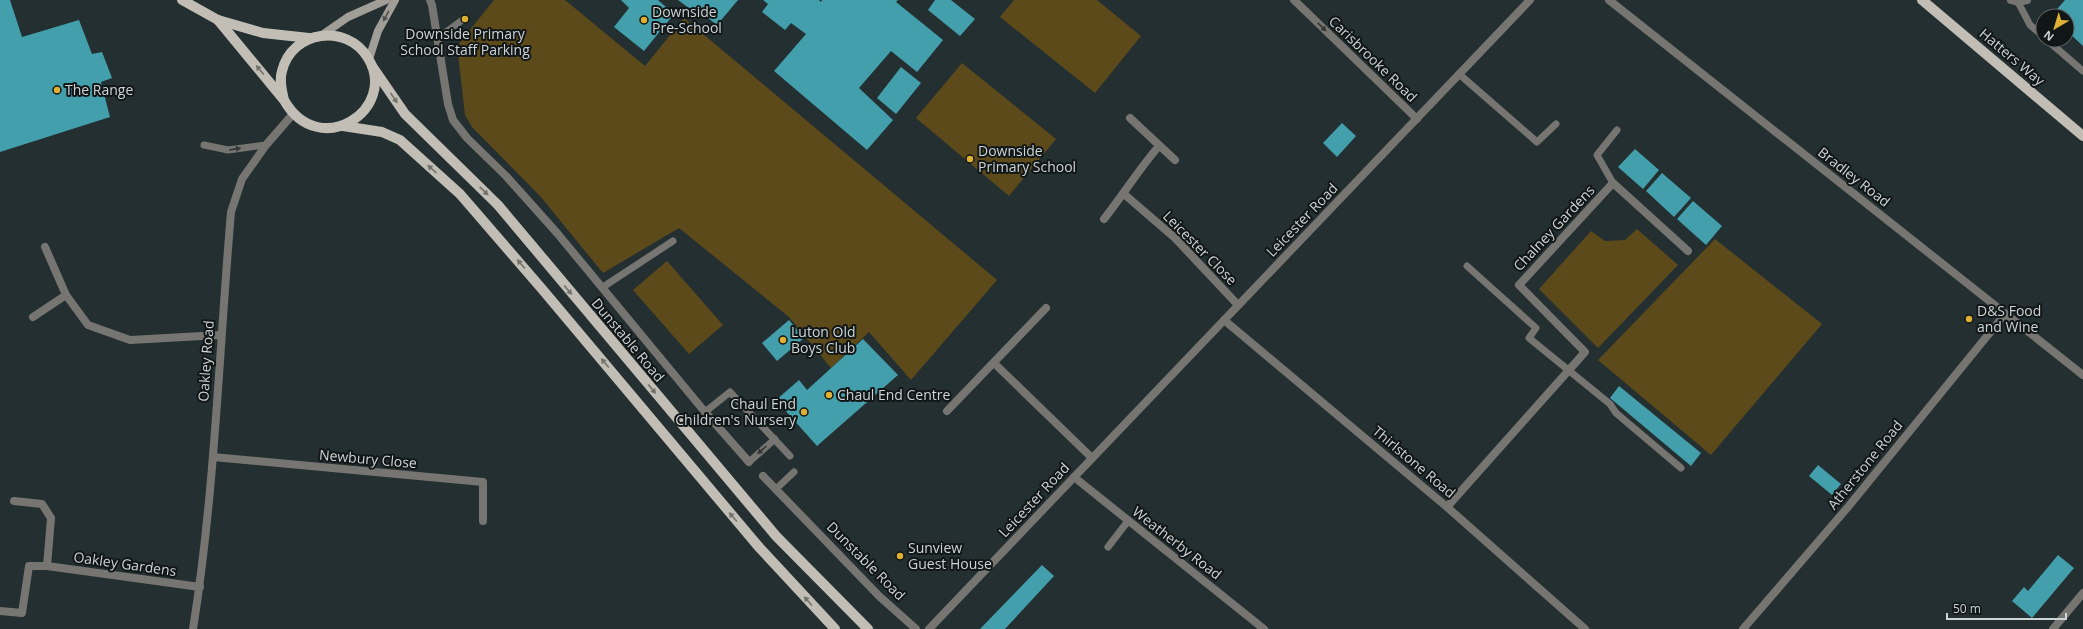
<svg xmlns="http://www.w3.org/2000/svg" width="2083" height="629" viewBox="0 0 2083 629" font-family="'Open Sans',sans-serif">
  <rect width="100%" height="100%" fill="#232f30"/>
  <!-- green -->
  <g fill="#5d4a1b">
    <polygon points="494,0 565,0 645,66 684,18 997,280 911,380 869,332 831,368 789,317 679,228 603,273 540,196 472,127 465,115 457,46"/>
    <polygon points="1014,0 1097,0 1141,36 1095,93 1000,17"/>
    <polygon points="962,63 1056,139 1009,196 916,118"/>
    <polygon points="1637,229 1678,265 1598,348 1539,289 1591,231 1605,241 1625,240"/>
    <polygon points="1715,239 1822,324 1711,455 1598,360"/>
    <polygon points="667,261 723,325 689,354 633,290"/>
  </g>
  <!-- building -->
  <g fill="#439fac">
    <polygon points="0,0 10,0 22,37 79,20 92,54 102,52 112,78 101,82 110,117 0,152"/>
    <polygon points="621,0 658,0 674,14 644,51 614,27 629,8"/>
    <polygon points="678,0 738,0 717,25 699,11 697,14"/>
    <polygon points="763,0 819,0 821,2 822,0 898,0 896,2 943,40 917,72 891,51 859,88 893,120 867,150 774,71 806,34 791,23 785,30 762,12 768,4"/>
    <polygon points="935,0 951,0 975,19 960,36 928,10"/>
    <polygon points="2065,0 2083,0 2083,46 2067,31 2067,16 2051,16"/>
    <polygon points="901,67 921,83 896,114 877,98"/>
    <polygon points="1342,123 1356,136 1337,157 1323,143"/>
    <polygon points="1635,149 1659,170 1643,189 1618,167"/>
    <polygon points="1662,173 1691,198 1674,217 1646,191"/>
    <polygon points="1693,201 1722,226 1706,245 1677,219"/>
    <polygon points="789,320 804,338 777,361 762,343"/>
    <polygon points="863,339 898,375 817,446 776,400 799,380 807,390"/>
    <polygon points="1619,386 1701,453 1691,466 1610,398"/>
    <polygon points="1818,465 1841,484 1832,495 1809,476"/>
    <polygon points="2058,555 2074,568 2032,618 2012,601 2024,587 2028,591"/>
    <polygon points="1042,565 1054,576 1005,629 980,629"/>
  </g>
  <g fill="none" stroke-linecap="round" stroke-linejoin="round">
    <!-- lane -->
    <g stroke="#777571" stroke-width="7">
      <polyline points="2018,2 2030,25 2043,36"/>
      <polyline points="438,38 461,21"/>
      <polyline points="2047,40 2083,71"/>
      <polyline points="1459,74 1537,142 1556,124"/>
      <polyline points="204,145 228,150 266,145"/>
      <polyline points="1613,183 1597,155 1617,130"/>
      <polyline points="1467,266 1536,328 1529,338 1610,404 1616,413 1681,468"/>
      <polyline points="603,287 673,241"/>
      <polyline points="705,412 730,392 790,456"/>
      <polyline points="749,462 775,439"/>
      <polyline points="776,489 794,472"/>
      <polyline points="1108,547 1128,521"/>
    </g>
    <!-- street -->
    <g stroke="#777571" stroke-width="8">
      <polyline points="430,0 432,5 448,104 453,120 467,138 506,176 557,233 705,412 749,462"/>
      <polyline points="1294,0 1417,119"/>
      <polyline points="1609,0 2083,375"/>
      <polyline points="2011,0 2018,2 2027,0"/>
      <polyline points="1130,118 1175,160"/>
      <polyline points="1124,194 1175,238 1238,305"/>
      <path d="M1104,219C1123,195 1139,169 1159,146"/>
      <polyline points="45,247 66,295 88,325 130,340 220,335"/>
      <polyline points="33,317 66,295"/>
      <polyline points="1224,320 1447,507 1585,629"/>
      <polyline points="994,363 1091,457"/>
      <polyline points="947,411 1046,308"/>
      <polyline points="213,457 483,482 483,521"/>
      <polyline points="763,476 879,596 916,629"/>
      <polyline points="1074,477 1264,629"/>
      <polyline points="14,501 42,504 51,518 47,566"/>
      <polyline points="1447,507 1585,352 1519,285 1613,183 1688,251"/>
      <polyline points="0,611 22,613 29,566 47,566 200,587"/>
      <path d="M193,629C215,491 219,351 231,212L242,179L266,145L293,114"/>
      <polyline points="929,629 1530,0"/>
      <polyline points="1743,629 1848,507 2005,314"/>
      <polyline points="2053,629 2083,593"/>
    </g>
    <!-- secondary -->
    <g stroke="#a19e97" stroke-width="8">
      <polyline points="322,35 348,17 386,0"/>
      <polyline points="369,59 378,31 395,0"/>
    </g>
    <!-- primary -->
    <g stroke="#c2beb5" stroke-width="10">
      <polyline points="182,0 218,20 263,33 309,38"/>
      <polyline points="1922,0 2083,136"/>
      <path d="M218,20L284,100C319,162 399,109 368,58C347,23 292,30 282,71C279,81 282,91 284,100"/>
      <polyline points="372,66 405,114 498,205 776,536 868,629"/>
      <polyline points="343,126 382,132 400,140 460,194 542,289 758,546 835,629"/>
    </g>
  </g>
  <!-- one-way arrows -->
  <defs><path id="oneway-solid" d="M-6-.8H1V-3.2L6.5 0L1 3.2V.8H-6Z"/></defs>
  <use fill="#525350" href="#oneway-solid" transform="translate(386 16) rotate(119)"/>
  <g fill="#353736">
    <use href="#oneway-solid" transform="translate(1322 27) rotate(44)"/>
    <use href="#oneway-solid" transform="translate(235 149) rotate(-9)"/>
    <use href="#oneway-solid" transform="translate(762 450) rotate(138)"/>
  </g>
  <g fill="#72726d">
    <use href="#oneway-solid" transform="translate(260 70) rotate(-130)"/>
    <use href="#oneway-solid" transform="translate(394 98) rotate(56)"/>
    <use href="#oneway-solid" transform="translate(432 169) rotate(-138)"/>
    <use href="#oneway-solid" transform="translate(484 191) rotate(44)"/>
    <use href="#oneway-solid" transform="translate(521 264) rotate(-130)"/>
    <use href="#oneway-solid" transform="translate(568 290) rotate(50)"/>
    <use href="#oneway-solid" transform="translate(605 363) rotate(-130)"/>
    <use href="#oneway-solid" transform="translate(652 389) rotate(50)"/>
    <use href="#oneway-solid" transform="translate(733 517) rotate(-131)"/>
    <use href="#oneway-solid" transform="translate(808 601) rotate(-132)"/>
  </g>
  <!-- markers -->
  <g fill="#dfb034" stroke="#111616" stroke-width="1.5">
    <circle cx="465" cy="19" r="4"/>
    <circle cx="644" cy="20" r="4"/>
    <circle cx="57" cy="90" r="4"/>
    <circle cx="970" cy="159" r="4"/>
    <circle cx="1969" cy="319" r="4"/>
    <circle cx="783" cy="340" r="4"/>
    <circle cx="829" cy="395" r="4"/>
    <circle cx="804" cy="412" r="4"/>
    <circle cx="900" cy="556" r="4"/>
  </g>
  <g text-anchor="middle" stroke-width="4" stroke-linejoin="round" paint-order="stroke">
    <!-- poi labels -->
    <g font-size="14" fill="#cdd4d5" stroke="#111616" text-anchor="start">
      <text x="652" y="17">Downside<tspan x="652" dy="16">Pre-School</tspan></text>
      <text x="465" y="39" text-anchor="middle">Downside Primary<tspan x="465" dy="16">School Staff Parking</tspan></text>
      <text x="65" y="95">The Range</text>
      <text x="978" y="156">Downside<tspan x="978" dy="16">Primary School</tspan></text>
      <text x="1977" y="316">D&amp;S Food<tspan x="1977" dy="16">and Wine</tspan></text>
      <text x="791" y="337">Luton Old<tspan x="791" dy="16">Boys Club</tspan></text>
      <text x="837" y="400">Chaul End Centre</text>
      <text x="796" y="409" text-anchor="end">Chaul End<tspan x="796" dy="16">Children's Nursery</tspan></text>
      <text x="908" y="553">Sunview<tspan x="908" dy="16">Guest House</tspan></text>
    </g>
    <!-- street labels -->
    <g font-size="14" fill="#cdd4d5" stroke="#111616">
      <text transform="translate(2012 57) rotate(40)" y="5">Hatters Way</text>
      <text transform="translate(1373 59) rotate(44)" y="5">Carisbrooke Road</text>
      <text transform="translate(1854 177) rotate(38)" y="5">Bradley Road</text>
      <text transform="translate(1302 220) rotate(-46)" y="5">Leicester Road</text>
      <text transform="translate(1554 228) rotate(-47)" y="5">Chalney Gardens</text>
      <text transform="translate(1200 248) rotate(45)" y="5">Leicester Close</text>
      <text transform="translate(628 340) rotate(50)" y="5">Dunstable Road</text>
      <text transform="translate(206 361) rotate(-86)" y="5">Oakley Road</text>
      <text transform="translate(368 459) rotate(5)" y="5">Newbury Close</text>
      <text transform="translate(1414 462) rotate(40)" y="5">Thirlstone Road</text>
      <text transform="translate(1865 465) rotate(-51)" y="5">Atherstone Road</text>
      <text transform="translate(1034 500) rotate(-47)" y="5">Leicester Road</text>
      <text transform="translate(1177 543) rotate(38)" y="5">Weatherby Road</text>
      <text transform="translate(866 561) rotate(45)" y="5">Dunstable Road</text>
      <text transform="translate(125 564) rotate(8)" y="5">Oakley Gardens</text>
    </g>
  </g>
  <!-- north arrow -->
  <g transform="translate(2055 28) rotate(218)"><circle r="19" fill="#111616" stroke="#5c6262"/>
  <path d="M0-3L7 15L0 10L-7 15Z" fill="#dfb034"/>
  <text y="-6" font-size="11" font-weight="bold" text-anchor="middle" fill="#cdd4d5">N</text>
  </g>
  <!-- scale -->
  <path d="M1947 613v6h119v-6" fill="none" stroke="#cdd4d5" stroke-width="2"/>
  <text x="1953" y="613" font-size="12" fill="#cdd4d5" stroke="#111616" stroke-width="3" paint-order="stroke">50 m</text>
</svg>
